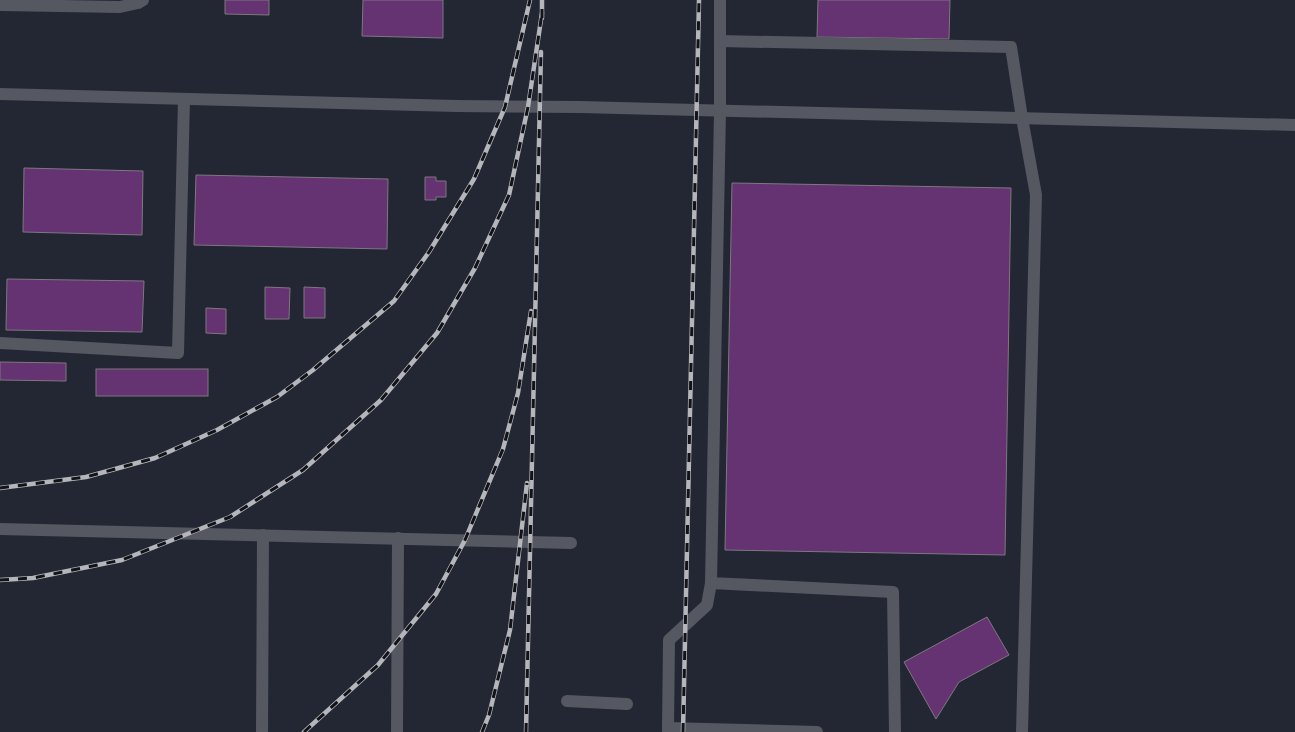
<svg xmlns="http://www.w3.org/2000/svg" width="1295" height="732" viewBox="0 0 1295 732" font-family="Rubik,sans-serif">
  <rect width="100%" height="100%" fill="#1a1c23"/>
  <!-- built -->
  <rect fill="#232733" x="0" y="0" width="1295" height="732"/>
  <!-- building -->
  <g fill="#653272" stroke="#7e787f">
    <polygon points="225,0 269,0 269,15 225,14"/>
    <polygon points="363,0 443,0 443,38 362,36"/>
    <polygon points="818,0 950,0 949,39 817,37"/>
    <polygon points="24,168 143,171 142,235 23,232"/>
    <polygon points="196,175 388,179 387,249 194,245"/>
    <polygon points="425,177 436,177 436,181 446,181 446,197 436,197 436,200 425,200"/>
    <polygon points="732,183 1011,188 1005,555 725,550"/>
    <polygon points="7,279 144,281 142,332 6,330"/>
    <polygon points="265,287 290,288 289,319 265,319"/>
    <polygon points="304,287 325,288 325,318 304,318"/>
    <polygon points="206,308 226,309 226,334 206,333"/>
    <polygon points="0,362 66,363 66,381 0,380"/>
    <rect x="96" y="369" width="112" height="27"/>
    <polygon points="987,617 1009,655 959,682 936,719 904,662"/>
  </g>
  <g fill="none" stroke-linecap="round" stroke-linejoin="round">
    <!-- service -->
    <g stroke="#555860" stroke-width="12">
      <polyline points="720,0 720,111 711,583 893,592 895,732"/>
      <polyline points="0,5 120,7 138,3 143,0"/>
      <polyline points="720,41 1011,47 1022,118 1036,195 1022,732"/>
      <polyline points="0,94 456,106 580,107 1295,125"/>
      <polyline points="0,343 178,353 184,99"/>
      <polyline points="0,529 571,543"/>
      <polyline points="567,701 627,704"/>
      <polyline points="668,728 669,640 707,605 711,583"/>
      <polyline points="262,732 263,535"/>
      <polyline points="397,732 398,538"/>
      <polyline points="668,732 668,728 817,732"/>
    </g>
    <!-- rail casing -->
    <g stroke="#b5b6bb" stroke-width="4.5">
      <g id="rail">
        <polyline points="542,18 542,0"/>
        <polyline points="0,488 86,477 155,458 217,430 277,397 313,370 394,301 429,252 474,179 505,107 530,0"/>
        <polyline points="0,580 33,578 122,560 230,517 303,470 381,400 437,333 475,268 509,195 528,107 542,13"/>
        <polyline points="304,732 378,665 436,594 465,540 503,449 518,393 531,311"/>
        <polyline points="482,732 489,715 510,630 527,483"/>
        <polyline points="526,732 541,52"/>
        <polyline points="683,732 699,0"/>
      </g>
    </g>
    <!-- rail -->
    <use href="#rail" stroke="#111319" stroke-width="3" stroke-dasharray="9" stroke-linecap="butt"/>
  </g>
</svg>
